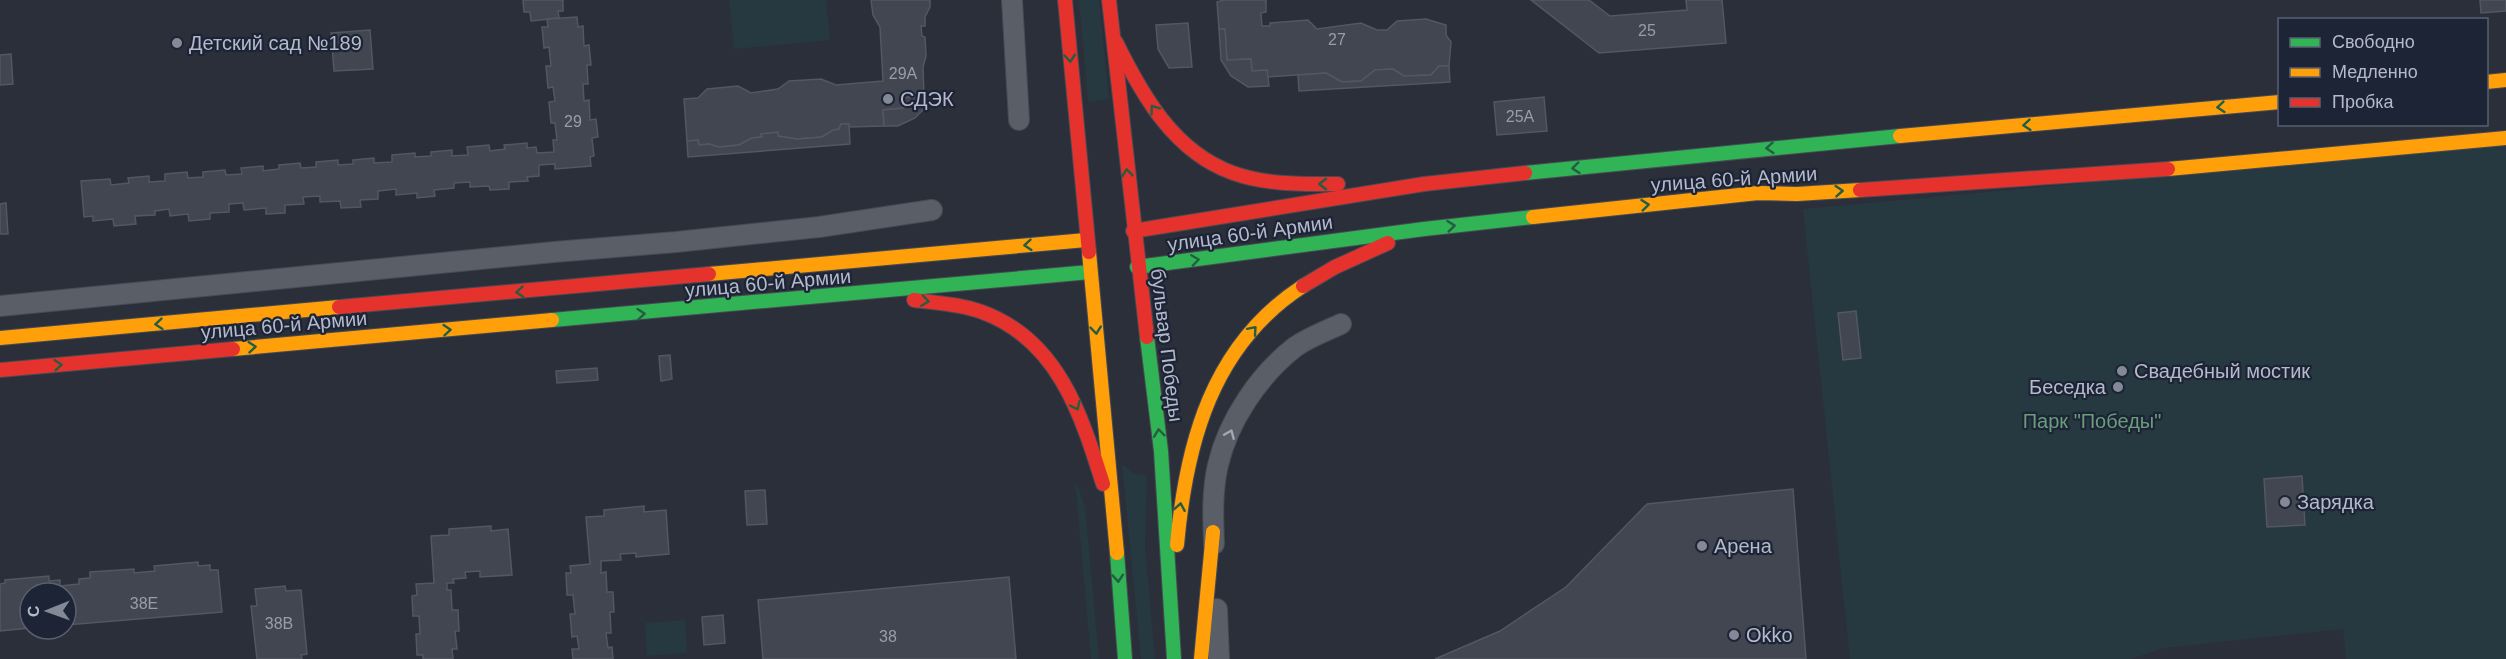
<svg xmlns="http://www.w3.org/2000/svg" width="2506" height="659" viewBox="0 0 2506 659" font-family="Arial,sans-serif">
  <rect width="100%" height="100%" fill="#2a2f3a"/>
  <!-- green -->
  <g fill="#263940">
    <polygon points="729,0 826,0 830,40 734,49"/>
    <polygon points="1079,0 1099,0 1109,99 1088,102"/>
    <polygon points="2506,144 2506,659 2346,659 2343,629 2164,648 2131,659 1850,659 1803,209"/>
    <polygon points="1122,464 1133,473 1147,476 1145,546 1155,659 1141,659"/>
    <polygon points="1075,479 1085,507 1099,659 1091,659"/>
    <polygon points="685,620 687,653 647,656 645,623"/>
  </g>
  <!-- building -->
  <g fill="#424650" stroke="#525761" stroke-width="1.5">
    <polygon points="523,0 563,0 563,11 558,11 559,18 531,21 530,12 524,12"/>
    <polygon points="871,0 930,0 930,7 925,17 925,26 921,26 922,36 925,37 926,56 923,67 924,96 902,98 903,108 883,110 884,126 849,127 849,124 841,124 839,129 833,130 822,137 797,139 778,136 778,132 761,134 762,137 752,138 739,145 719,147 709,144 699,145 698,140 687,141 684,99 698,98 707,89 738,86 751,93 778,89 789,81 821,79 836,85 883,81 880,27 873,15"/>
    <polygon points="1224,0 1266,0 1266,12 1261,13 1262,26 1270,26 1270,23 1308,20 1317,29 1361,23 1377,30 1387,30 1397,21 1426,19 1446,25 1446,35 1451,42 1449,66 1439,66 1431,75 1404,76 1393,69 1375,70 1361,81 1342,82 1326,73 1267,77 1267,70 1252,71 1251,59 1227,60 1225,29 1219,29 1217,2"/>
    <polygon points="1531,0 1589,0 1610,16 1687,10 1686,0 1722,0 1726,43 1599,53"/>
    <polygon points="2480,0 2506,0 2506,11 2481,13"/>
    <polygon points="577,17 578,27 583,26 584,46 589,45 591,65 587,65 588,84 583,84 584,101 589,100 590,120 596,119 598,137 592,138 594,156 590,157 591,166 555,169 555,164 539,165 539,176 527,177 528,181 509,182 509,189 490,190 489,186 470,187 470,182 454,183 454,188 434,190 435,196 417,198 417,193 396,195 396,189 378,191 378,199 360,200 361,207 341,208 340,201 320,202 320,196 303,197 304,204 285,205 285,213 266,214 266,208 244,210 243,203 229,204 229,212 210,213 210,219 189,221 188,214 170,216 169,209 155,211 155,215 135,216 136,224 114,226 113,219 93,221 93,216 84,217 81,181 110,179 111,185 129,183 128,178 149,176 149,182 165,181 165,174 187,172 188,178 203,177 203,172 225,170 226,175 242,174 241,168 263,166 263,171 270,170 279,169 279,165 300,163 301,168 316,167 316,162 338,160 338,165 353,164 353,160 374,158 374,163 392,162 392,155 415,153 415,157 431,156 431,152 452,150 452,156 468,155 467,147 489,145 490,151 505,149 504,145 527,143 527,148 536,147 537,153 554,152 553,140 557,140 555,123 551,123 549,102 555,101 553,87 548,88 546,66 551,66 549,47 544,48 542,27 548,27 547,19"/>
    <polygon points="1188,23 1192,67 1169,68 1158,49 1156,25"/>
    <polygon points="1219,29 1225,29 1227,60 1251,59 1252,71 1267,70 1269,86 1248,87 1231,76 1221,60"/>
    <polygon points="370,30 373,69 334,71 331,33"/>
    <polygon points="11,54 13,84 0,85 0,55"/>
    <polygon points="1439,66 1449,66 1450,82 1299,91 1298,75 1326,73 1342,82 1361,81 1375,70 1393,69 1404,76 1431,75"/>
    <polygon points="927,96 926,107 915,118 898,126 884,126 883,110 903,108 902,98"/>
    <polygon points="1544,97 1547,131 1497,135 1494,102"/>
    <polygon points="841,124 849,124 850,144 688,157 687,141 698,140 699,145 709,144 719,147 739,145 752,138 762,137 761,134 778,132 778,136 797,139 822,137 833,130 839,129"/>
    <polygon points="6,203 8,234 0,234 0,204"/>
    <polygon points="1856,311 1861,358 1843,360 1838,313"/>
    <polygon points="670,355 672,379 661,381 659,356"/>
    <polygon points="597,368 598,380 557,383 556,371"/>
    <polygon points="2302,476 2305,525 2267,527 2264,479"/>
    <polygon points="1793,489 1806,659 1435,659 1500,631 1566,587 1647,504"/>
    <polygon points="765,490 767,524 747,525 745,491"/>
    <polygon points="644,506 644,512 666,510 669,554 636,557 636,553 620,554 621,560 601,561 601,573 606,572 607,592 613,592 614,612 610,612 611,633 606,633 608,648 612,647 613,659 573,659 572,649 579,649 577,636 572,637 570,614 575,614 573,595 567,595 566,573 571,573 570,566 590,564 586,517 604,516 604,510"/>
    <polygon points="491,526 491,531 508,529 512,575 480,577 480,571 465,572 466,578 453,579 454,583 447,583 447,590 451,590 452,610 458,610 459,631 455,631 457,649 452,649 453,659 423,659 423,655 417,655 416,634 420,634 419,616 413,616 412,596 417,595 416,584 434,583 431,536 449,535 449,529"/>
    <polygon points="198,562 198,566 210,565 210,570 218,570 222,612 66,625 66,593 30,593 30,628 0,631 0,584 5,583 5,580 49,576 49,581 60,580 60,586 79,584 79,579 90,578 90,572 134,569 134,573 155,571 154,566"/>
    <polygon points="1009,577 1016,659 763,659 758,600"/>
    <polygon points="285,586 286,591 301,590 307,654 301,655 302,659 257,659 251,606 257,606 255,589"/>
    <polygon points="723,615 725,643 704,645 702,617"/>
  </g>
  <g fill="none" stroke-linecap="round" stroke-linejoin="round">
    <!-- street casing -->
    <g stroke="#464a53" stroke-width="22">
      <g id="street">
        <polyline points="1012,0 1019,120"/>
        <polyline points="0,306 554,252 676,242 819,227 932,210"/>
        <path d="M1214,544C1213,518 1212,490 1218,465C1228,421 1259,375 1295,347C1309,337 1326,331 1341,324"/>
        <polyline points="1217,609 1219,659"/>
      </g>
    </g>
    <!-- fast casing -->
    <g stroke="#464a53" stroke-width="16">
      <g id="fast">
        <polyline points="1525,173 1900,136"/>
        <polyline points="1137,267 1424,229 1533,217"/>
        <polyline points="552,320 1090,272"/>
        <polyline points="1147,337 1161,451 1174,659"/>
        <polyline points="1117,553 1125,659"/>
      </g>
    </g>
    <!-- slow casing -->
    <g stroke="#464a53" stroke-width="16">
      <g id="slow">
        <polyline points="2486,82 2506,80"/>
        <polyline points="1900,136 2280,102"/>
        <polyline points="2168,169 2506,138"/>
        <polyline points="1533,217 1758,193 1797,194 1860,190"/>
        <polyline points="1089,252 1117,553"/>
        <polyline points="709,274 1086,240"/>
        <polyline points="0,338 339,307"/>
        <polyline points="233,349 552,320"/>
        <path d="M1177,545C1186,443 1212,345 1303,286"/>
        <polyline points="1201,659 1213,532"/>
      </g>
    </g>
    <!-- jam casing -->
    <g stroke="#464a53" stroke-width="16">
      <g id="jam">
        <polyline points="1065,0 1089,252"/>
        <polyline points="1109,0 1147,337"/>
        <path d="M1116,42C1142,95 1174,152 1233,173C1266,185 1303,184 1338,184"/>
        <polyline points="1860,190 2168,169"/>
        <polyline points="1133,231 1424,184 1525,173"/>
        <polyline points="1303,286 1335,267 1388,243"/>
        <path d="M914,300C936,303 960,304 982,312C1058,340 1081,414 1103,484"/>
        <polyline points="339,307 709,274"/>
        <polyline points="0,370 233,349"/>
      </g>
    </g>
    <!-- street -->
    <use href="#street" stroke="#5a5e67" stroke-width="20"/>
    <!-- fast -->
    <use href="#fast" stroke="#30b455" stroke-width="14"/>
    <!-- slow -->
    <use href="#slow" stroke="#ff9f0a" stroke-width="14"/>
    <!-- jam -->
    <use href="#jam" stroke="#e5322d" stroke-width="14"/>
  </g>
  <!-- one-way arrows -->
  <defs><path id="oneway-chevron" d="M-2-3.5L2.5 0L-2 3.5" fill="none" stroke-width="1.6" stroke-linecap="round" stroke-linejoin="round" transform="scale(1.5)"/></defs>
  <g stroke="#245e42">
    <use href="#oneway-chevron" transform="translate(1070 58) rotate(85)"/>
    <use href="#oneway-chevron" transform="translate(2221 107) rotate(175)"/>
    <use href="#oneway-chevron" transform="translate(1154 109) rotate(-126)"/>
    <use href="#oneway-chevron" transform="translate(2027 125) rotate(175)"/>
    <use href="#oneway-chevron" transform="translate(1770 148) rotate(175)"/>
    <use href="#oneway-chevron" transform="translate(1576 168) rotate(174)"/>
    <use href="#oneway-chevron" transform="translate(1127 173) rotate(-96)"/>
    <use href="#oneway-chevron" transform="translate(1323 184) rotate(-180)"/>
    <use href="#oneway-chevron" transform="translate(1839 191) rotate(-4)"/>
    <use href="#oneway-chevron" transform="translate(1645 205) rotate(-6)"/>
    <use href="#oneway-chevron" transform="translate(1451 226) rotate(-6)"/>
    <use href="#oneway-chevron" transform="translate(1028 245) rotate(175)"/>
    <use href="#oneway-chevron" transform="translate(1195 260) rotate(-8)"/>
    <use href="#oneway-chevron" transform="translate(520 292) rotate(175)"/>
    <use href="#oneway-chevron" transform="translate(925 301) rotate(8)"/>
    <use href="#oneway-chevron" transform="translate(641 314) rotate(-5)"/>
    <use href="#oneway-chevron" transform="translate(159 324) rotate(175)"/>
    <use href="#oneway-chevron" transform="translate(447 330) rotate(-5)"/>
    <use href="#oneway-chevron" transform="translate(1096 330) rotate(84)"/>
    <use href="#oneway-chevron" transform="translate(1253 330) rotate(-49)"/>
    <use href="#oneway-chevron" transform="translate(252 347) rotate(-5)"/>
    <use href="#oneway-chevron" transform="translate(58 365) rotate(-5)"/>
    <use href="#oneway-chevron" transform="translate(1076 406) rotate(65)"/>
    <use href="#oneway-chevron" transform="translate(1159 433) rotate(-97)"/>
    <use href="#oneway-chevron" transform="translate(1180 507) rotate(-80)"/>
    <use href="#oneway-chevron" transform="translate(1118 578) rotate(86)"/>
  </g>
  <use stroke="#a2a8b7" href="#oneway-chevron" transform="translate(1230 434) rotate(-67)"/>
  <!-- markers -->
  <g fill="#848998" stroke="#1c2435" stroke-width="2">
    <circle cx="177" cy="43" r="6"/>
    <circle cx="888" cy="99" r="6"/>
    <circle cx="2122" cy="371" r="6"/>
    <circle cx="2118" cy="387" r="6"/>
    <circle cx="2285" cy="502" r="6"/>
    <circle cx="1702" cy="546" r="6"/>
    <circle cx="1734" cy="635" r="6"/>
  </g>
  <g text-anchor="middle" stroke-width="4.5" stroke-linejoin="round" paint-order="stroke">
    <!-- number labels -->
    <g font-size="16" fill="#989dac">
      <text x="1647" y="36">25</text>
      <text x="1337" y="45">27</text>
      <text x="903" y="79">29А</text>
      <text x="1520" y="122">25А</text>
      <text x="573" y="127">29</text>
      <text x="144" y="609">38Е</text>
      <text x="279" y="629">38В</text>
      <text x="888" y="642">38</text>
    </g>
    <!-- poi labels -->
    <g font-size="20" fill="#b4bacb" stroke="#1c2435" text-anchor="start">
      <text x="189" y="50">Детский сад №189</text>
      <text x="900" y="106">СДЭК</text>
      <text x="2134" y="378">Свадебный мостик</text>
      <text x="2106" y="394" text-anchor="end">Беседка</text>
      <text x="2297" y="509">Зарядка</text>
      <text x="1714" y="553">Арена</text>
      <text x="1746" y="642">Okko</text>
    </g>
    <!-- street labels -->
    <g font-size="20" fill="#b4bacb" stroke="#1c2435">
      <text transform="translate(1734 179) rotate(-4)" y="7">улица 60-й Армии</text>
      <text transform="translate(1250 233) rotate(-8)" y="7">улица 60-й Армии</text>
      <text transform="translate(768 283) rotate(-5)" y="7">улица 60-й Армии</text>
      <text transform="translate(284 325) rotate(-5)" y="7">улица 60-й Армии</text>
      <text transform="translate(1167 345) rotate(83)" y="7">бульвар Победы</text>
    </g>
    <!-- park labels -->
    <g font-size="20" fill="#699d7b" stroke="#1c2435">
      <text x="2092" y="428">Парк "Победы"</text>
    </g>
  </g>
  <!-- legend -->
  <rect x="2278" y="18" width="210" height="108" fill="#1c2435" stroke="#596071" stroke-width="1.5"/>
  <rect x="2290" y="38" width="30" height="9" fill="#30b455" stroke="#596071" stroke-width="1.5"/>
  <text x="2332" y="48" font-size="18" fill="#b4bacb">Свободно</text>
  <rect x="2290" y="68" width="30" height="9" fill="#ff9f0a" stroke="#596071" stroke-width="1.5"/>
  <text x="2332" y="78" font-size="18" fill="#b4bacb">Медленно</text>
  <rect x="2290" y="98" width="30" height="9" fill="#e5322d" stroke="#596071" stroke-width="1.5"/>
  <text x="2332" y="108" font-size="18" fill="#b4bacb">Пробка</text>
  <!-- north arrow -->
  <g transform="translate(48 611) rotate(269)"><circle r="28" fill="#1c2435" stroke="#596071" stroke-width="1.5"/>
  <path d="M0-4.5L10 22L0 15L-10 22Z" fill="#848998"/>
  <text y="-9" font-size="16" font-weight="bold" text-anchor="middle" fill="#b4bacb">С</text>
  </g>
</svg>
